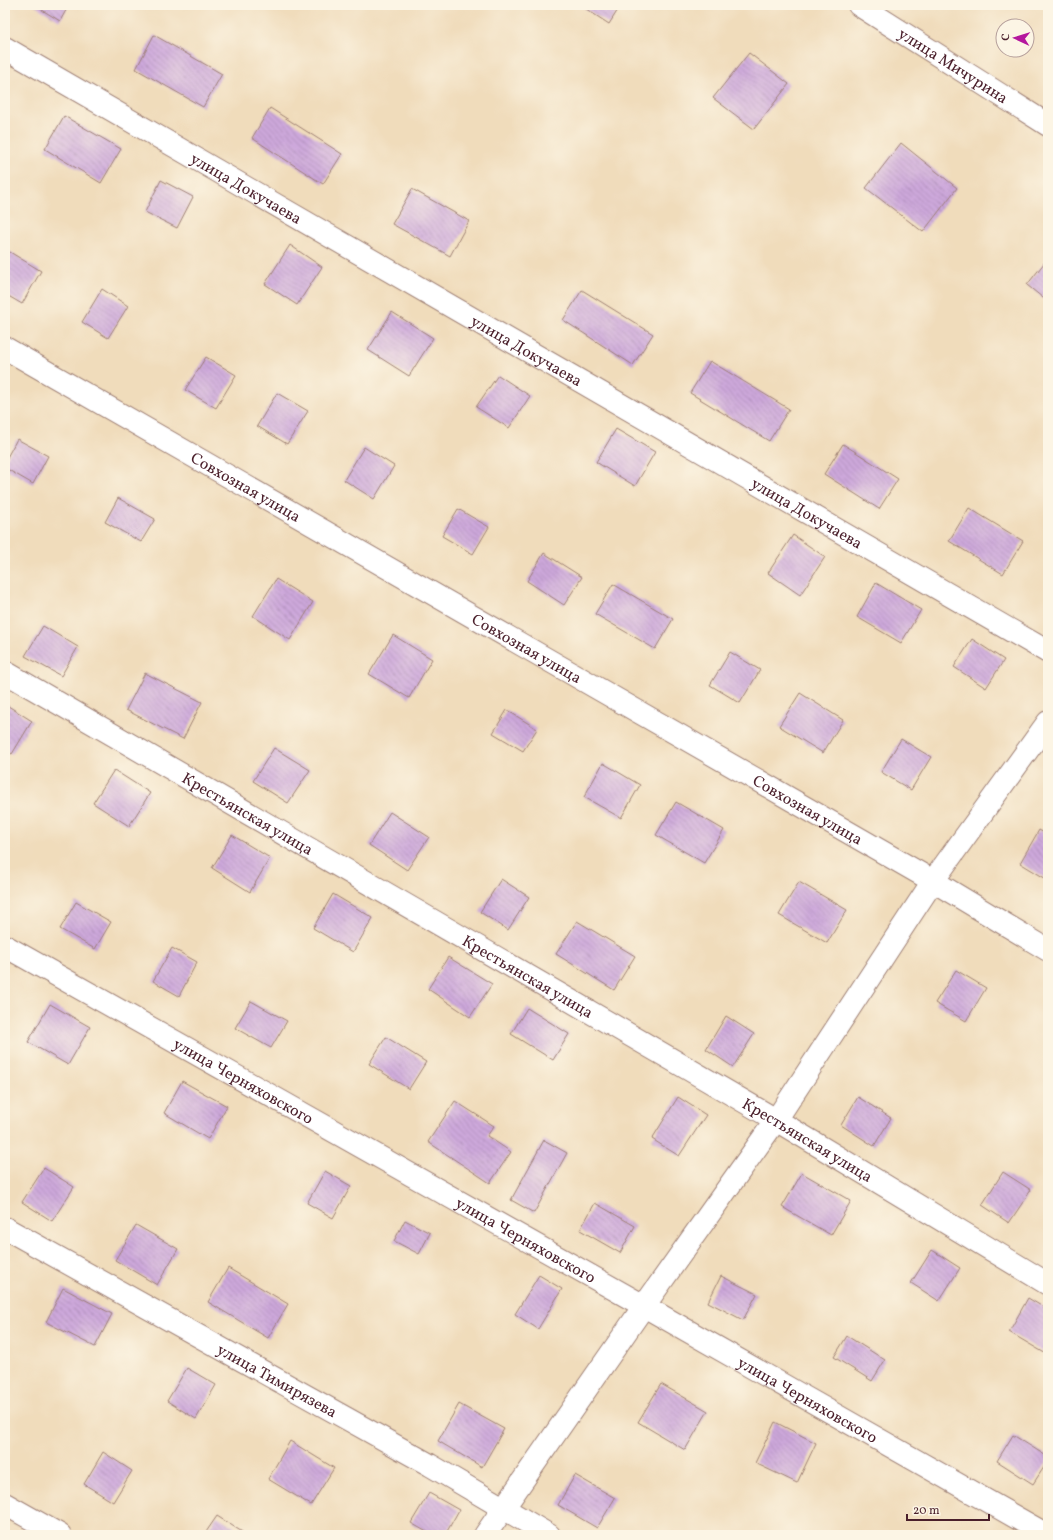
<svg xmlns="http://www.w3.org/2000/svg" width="1053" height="1540" viewBox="0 0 1053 1540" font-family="Vollkorn,serif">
  <defs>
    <pattern id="building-back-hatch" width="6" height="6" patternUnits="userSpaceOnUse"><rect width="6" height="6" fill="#cda8db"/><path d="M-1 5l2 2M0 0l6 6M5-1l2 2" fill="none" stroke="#a888b2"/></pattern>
  </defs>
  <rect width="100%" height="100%" fill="#fcf5e5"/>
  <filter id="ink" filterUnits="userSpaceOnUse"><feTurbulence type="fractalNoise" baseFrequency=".025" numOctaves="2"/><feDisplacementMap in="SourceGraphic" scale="8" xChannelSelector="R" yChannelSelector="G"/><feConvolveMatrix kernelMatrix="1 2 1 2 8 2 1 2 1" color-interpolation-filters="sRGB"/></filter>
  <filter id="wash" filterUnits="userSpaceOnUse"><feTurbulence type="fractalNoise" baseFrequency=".012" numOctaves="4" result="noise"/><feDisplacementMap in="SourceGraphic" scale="16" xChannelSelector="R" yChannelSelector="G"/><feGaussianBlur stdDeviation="0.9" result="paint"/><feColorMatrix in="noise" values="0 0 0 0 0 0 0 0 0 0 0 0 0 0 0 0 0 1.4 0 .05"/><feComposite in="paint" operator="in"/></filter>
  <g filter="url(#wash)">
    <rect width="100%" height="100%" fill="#f0dcbb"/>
    <g id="blocks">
      <!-- building -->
      <g fill="url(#building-back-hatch)">
        <polygon points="34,5 69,5 60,21"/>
        <polygon points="580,5 621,5 609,24"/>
        <polygon points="154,35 222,74 203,107 136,69"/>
        <polygon points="749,53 789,84 754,129 713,98"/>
        <polygon points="270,108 342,154 323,184 252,138"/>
        <polygon points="64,116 121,149 101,183 45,149"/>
        <polygon points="901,143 957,188 923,232 866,188"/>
        <polygon points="161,180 193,197 177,228 145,212"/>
        <polygon points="412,189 469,221 450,256 392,224"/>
        <polygon points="290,245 322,267 297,305 265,284"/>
        <polygon points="5,249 41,271 22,304 5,294"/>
        <polygon points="1048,258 1048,302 1027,285"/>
        <polygon points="102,289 128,306 108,338 82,322"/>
        <polygon points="582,290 653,334 633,365 563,320"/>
        <polygon points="392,312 433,338 409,376 368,350"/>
        <polygon points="206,357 236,375 216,408 185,390"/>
        <polygon points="710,361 789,409 769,441 690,393"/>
        <polygon points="498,375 530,396 509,428 476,407"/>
        <polygon points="277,393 308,411 287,444 257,426"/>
        <polygon points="616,429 655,452 635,486 596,462"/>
        <polygon points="17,439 48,456 33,484 5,468 5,461"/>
        <polygon points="843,444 898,479 879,509 824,474"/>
        <polygon points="364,447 394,466 374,499 344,480"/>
        <polygon points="118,498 155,519 141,542 105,522"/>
        <polygon points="969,508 1023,541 1003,574 949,541"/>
        <polygon points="458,509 489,527 473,554 442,536"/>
        <polygon points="793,535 825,557 800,595 768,573"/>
        <polygon points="544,553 582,577 564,605 527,581"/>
        <polygon points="276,579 313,602 290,640 253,616"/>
        <polygon points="876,583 921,610 901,643 857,617"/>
        <polygon points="613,584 673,619 655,649 595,614"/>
        <polygon points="43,626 78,647 61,676 25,656"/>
        <polygon points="393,635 432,659 409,698 369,674"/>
        <polygon points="972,639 1004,660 986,688 954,667"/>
        <polygon points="730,652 760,670 740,703 710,685"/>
        <polygon points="145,673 202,702 183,739 126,710"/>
        <polygon points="800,693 843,720 823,753 779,726"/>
        <polygon points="5,704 32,721 12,754 5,750"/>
        <polygon points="507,710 537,729 523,751 493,733"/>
        <polygon points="901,739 931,757 911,790 881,772"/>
        <polygon points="274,748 310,770 288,803 253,781"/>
        <polygon points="603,763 640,785 621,818 584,797"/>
        <polygon points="114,770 150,793 129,826 93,803"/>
        <polygon points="676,802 724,830 704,863 656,835"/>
        <polygon points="390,812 429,837 407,870 369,845"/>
        <polygon points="1039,830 1048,835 1048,880 1020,863"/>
        <polygon points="232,835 270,858 250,892 212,868"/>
        <polygon points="501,879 529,897 508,930 480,912"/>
        <polygon points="799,882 847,910 827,943 779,915"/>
        <polygon points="333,894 373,918 353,952 313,928"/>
        <polygon points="76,902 111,922 95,949 60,929"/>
        <polygon points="577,921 635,956 614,990 556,954"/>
        <polygon points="172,948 197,962 179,996 153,981"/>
        <polygon points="448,957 492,984 470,1017 428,989"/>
        <polygon points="956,970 986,988 966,1021 935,1003"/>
        <polygon points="251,1001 287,1021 271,1048 235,1028"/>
        <polygon points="50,1004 90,1027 68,1065 28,1042"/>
        <polygon points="527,1008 569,1034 553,1060 511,1034"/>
        <polygon points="726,1016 754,1034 733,1067 706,1049"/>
        <polygon points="386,1037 426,1062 409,1089 369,1064"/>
        <polygon points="182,1081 227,1106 208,1139 164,1113"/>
        <polygon points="678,1097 706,1115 679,1156 652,1139"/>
        <polygon points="858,1097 891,1118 874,1146 841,1125"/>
        <polygon points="455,1101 494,1126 487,1136 511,1152 490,1183 428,1142"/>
        <polygon points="544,1140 567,1153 534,1213 511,1200"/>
        <polygon points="44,1168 74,1187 52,1221 22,1202"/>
        <polygon points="325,1171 351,1186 333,1218 307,1203"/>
        <polygon points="1003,1172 1031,1190 1009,1223 982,1205"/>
        <polygon points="802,1173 851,1201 831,1235 782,1207"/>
        <polygon points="595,1203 635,1226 620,1253 580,1230"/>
        <polygon points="405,1220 430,1233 419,1254 394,1241"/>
        <polygon points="136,1225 178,1249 157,1285 115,1260"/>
        <polygon points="932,1250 960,1268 939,1301 911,1283"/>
        <polygon points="228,1268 288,1304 268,1338 208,1302"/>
        <polygon points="539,1275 562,1289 538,1329 515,1314"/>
        <polygon points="721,1276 757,1294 743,1320 708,1302"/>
        <polygon points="63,1288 112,1314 95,1347 46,1322"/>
        <polygon points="1028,1298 1048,1310 1048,1355 1009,1332"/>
        <polygon points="847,1336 885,1360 872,1381 834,1357"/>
        <polygon points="187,1368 216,1385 196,1419 167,1401"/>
        <polygon points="661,1384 708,1411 685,1450 638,1422"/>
        <polygon points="459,1404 504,1429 482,1467 438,1441"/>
        <polygon points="775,1422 816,1443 797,1483 755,1463"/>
        <polygon points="1013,1435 1048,1457 1048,1461 1033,1484 997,1461"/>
        <polygon points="290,1441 334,1468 311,1505 268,1479"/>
        <polygon points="103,1452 132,1471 113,1502 84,1484"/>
        <polygon points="575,1475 615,1498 597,1528 558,1505"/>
        <polygon points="429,1493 459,1510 445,1535 432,1535 411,1523"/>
        <polygon points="217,1516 247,1535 204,1535"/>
      </g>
    </g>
  </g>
  <g filter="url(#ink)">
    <use href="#blocks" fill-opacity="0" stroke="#9d7e73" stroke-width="1"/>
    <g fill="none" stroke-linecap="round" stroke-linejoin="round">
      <!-- minor casing -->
      <g stroke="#9d7e73" stroke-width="24">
        <g id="minor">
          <path id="s1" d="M859,5L1048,125"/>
          <path id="s2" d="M5,48L1048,652"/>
          <path id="s3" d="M5,348L933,881L1048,950"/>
          <path id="s4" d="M5,672L776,1120L1048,1284"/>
          <path id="s5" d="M5,946L644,1306L1047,1535"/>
          <path id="s6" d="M5,1228L430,1465L549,1535"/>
          <polyline points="5,1504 60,1535"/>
          <polyline points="485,1535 644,1306 776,1120 933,881 1048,722"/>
        </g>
      </g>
      <!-- minor -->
      <use href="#minor" stroke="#fff" stroke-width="22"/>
    </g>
  </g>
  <g text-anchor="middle" stroke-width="3" stroke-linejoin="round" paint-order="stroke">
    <!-- street labels -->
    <g font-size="16" fill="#4a1f2b" stroke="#fcf5e5">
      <text dy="6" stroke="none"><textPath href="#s1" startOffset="112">улица Мичурина</textPath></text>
      <text dy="6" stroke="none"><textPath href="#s2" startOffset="279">улица Докучаева</textPath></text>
      <text dy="6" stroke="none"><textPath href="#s2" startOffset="603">улица Докучаева</textPath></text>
      <text dy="6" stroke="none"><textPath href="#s3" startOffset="278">Совхозная улица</textPath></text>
      <text dy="6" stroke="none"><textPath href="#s2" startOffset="927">улица Докучаева</textPath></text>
      <text dy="6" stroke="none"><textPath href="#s3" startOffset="602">Совхозная улица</textPath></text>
      <text dy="6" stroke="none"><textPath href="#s3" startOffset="926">Совхозная улица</textPath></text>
      <text dy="6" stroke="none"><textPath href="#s4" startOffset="281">Крестьянская улица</textPath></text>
      <text dy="6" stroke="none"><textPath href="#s4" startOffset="605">Крестьянская улица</textPath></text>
      <text dy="6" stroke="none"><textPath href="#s5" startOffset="274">улица Черняховского</textPath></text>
      <text dy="6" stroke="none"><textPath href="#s4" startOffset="929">Крестьянская улица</textPath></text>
      <text dy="6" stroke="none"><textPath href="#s5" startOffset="598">улица Черняховского</textPath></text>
      <text dy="6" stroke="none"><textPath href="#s6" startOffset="312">улица Тимирязева</textPath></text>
      <text dy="6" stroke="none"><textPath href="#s5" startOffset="922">улица Черняховского</textPath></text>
    </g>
  </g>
  <!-- margin -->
  <rect width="1053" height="1540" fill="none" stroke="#fcf5e5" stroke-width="20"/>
  <!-- north arrow -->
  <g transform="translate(1015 38) rotate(274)"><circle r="19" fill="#fcf5e5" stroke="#b59f9b"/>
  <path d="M0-3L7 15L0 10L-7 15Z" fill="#b5179e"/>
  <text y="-6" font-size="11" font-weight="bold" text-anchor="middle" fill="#4a1f2b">С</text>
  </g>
  <!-- scale -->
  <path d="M907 1514v6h82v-6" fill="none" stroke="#4a1f2b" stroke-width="2"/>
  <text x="913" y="1514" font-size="12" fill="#4a1f2b" stroke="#fcf5e5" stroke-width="3" paint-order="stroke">20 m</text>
</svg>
